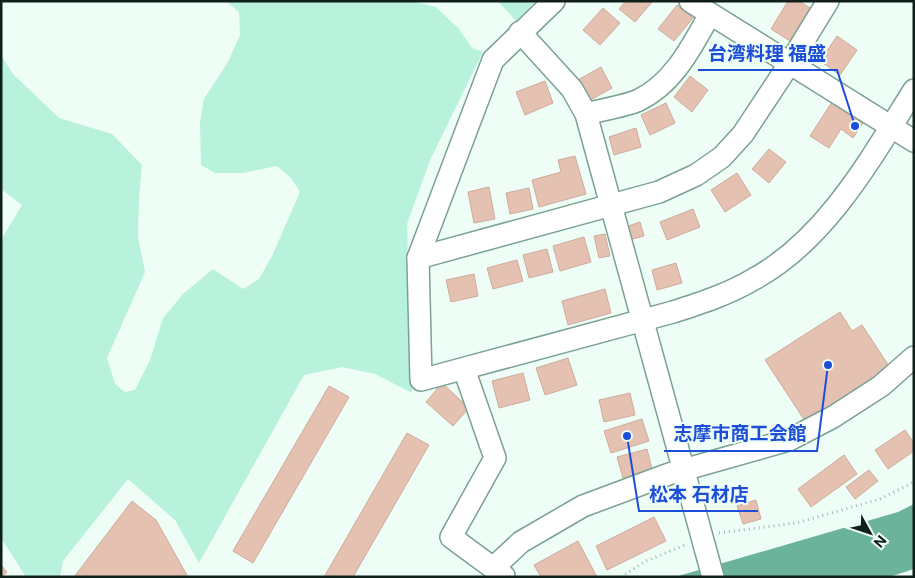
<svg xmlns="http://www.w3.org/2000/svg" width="915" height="578" viewBox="0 0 915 578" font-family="'Public Sans','Noto Sans JP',sans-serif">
  <rect width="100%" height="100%" fill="#eefef7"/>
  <!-- green -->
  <g fill="#b8f1dc">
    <polygon points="226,1 412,1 436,7 459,29 472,48 483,52 431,158 407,224 412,393 375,374 342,367 304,375 199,563 175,520 128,479 63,561 60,577 26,577 1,538 1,240 22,205 1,189 1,55 13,74 59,118 112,134 142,165 139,198 138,237 145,272 107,358 115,384 125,392 135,390 150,360 163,318 183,294 213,269 243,289 259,279 272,256 300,192 291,178 277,166 243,173 215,173 201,165 200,122 204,99 228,62 240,35 239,12"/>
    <polygon points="498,1 536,1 516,21"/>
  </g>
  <!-- water -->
  <polygon fill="#6bb49b" points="914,504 914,569 889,577 675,577 898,512"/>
  <!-- building -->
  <g fill="#e5c1b2" stroke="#ceab9c">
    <polygon points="626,1 653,1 635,22 619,9"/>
    <polygon points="788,1 799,1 810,8 790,41 771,29"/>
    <polygon points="677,5 693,18 674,41 658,29"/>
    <polygon points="603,8 620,23 600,45 583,30"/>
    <polygon points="837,36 857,50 840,75 820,61"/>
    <polygon points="601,67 612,88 587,102 576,81"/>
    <polygon points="690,76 708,90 692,112 674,97"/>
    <polygon points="545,81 553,103 525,115 516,92"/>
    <polygon points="832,102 863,123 853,138 841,129 829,148 810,136"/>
    <polygon points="666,103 675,123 650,135 641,115"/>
    <polygon points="636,128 641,147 614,155 609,137"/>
    <polygon points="769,149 786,162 769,183 752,169"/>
    <polygon points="575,156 586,194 539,207 532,180 561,172 558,160"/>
    <polygon points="737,173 751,195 725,212 711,190"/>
    <polygon points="489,187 495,219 474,223 468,192"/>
    <polygon points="529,188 533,209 510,214 506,193"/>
    <polygon points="693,209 700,227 667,240 660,222"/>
    <polygon points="640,222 644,236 629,240 625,227"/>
    <polygon points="605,234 610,256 599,258 594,236"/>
    <polygon points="584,237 591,262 560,271 553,246"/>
    <polygon points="547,249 553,272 529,278 523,255"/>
    <polygon points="517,260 523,281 493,289 487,268"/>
    <polygon points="676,263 682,283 657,290 652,270"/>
    <polygon points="474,274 478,296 451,302 446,280"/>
    <polygon points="605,289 611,313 568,325 562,301"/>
    <polygon points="840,312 852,331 862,325 891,369 807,424 765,360"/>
    <polygon points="568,358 577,385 545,395 536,368"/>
    <polygon points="523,373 530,400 499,408 492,381"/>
    <polygon points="442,383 469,408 453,426 426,402"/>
    <polygon points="329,386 349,397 253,563 233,551"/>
    <polygon points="630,393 635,415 604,422 599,400"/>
    <polygon points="642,419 649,441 611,453 604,431"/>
    <polygon points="905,430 914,443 914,451 888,469 875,450"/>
    <polygon points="407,433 429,445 353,577 324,577"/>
    <polygon points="647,449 652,469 623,478 617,457"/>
    <polygon points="844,455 857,474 811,507 798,489"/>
    <polygon points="869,470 878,481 855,499 846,487"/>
    <polygon points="756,500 761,519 743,524 737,506"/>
    <polygon points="132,501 156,520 188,577 74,577"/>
    <polygon points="654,517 666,541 607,570 596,546"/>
    <polygon points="578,541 597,577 541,577 534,565"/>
    <polygon points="1,565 7,572 2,577 1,577"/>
  </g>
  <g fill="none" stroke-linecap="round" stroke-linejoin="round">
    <!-- minor casing -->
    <g stroke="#7ba192" stroke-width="24">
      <g id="minor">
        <path d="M554,1L493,60L418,258L421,380L673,312C701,303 729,294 754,279C827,239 871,158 914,90"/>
        <polyline points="690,1 914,141"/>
        <polyline points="520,32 572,89 586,114 713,577"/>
        <path d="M586,114C601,110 626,106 639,100C674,83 692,46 710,14"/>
        <polyline points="418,258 659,192 696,175 722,157 743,134 790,63 828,1"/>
        <polyline points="464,369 495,458 451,537 504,576"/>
        <polyline points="493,568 521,542 583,506 669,474 789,440 833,417 881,386 914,357"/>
      </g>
    </g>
    <!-- path -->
    <g stroke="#a5b4ae" stroke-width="3" stroke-dasharray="1 4" stroke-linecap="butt">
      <polyline points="719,533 796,523 880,499 914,482"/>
      <polyline points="621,577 646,561 685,545"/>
    </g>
    <!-- minor -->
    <use href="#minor" stroke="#fff" stroke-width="21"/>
  </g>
  <!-- callouts -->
  <path fill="none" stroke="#1d4ed8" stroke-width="2" d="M855 126L837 70H698M828 365L817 451H664M627 436L639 511H758"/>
  <g fill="#1d4ed8" stroke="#eefef7" stroke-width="2">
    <circle cx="855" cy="126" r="5"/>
    <circle cx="828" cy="365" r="5"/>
    <circle cx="627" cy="436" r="5"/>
  </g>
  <g font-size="19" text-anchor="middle" font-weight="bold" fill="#1d4ed8" stroke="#eefef7" stroke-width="4" stroke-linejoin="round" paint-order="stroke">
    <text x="767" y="60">台湾料理 福盛</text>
    <text x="740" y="440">志摩市商工会館</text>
    <text x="699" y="501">松本 石材店</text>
  </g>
  <!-- border -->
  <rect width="915" height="578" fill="none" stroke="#101f1a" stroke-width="5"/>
  <!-- north arrow -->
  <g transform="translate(870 533) rotate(130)" stroke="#eefef7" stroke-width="4" paint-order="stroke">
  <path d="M0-4L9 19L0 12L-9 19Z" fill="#101f1a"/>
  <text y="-8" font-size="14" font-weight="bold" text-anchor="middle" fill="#101f1a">N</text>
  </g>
</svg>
